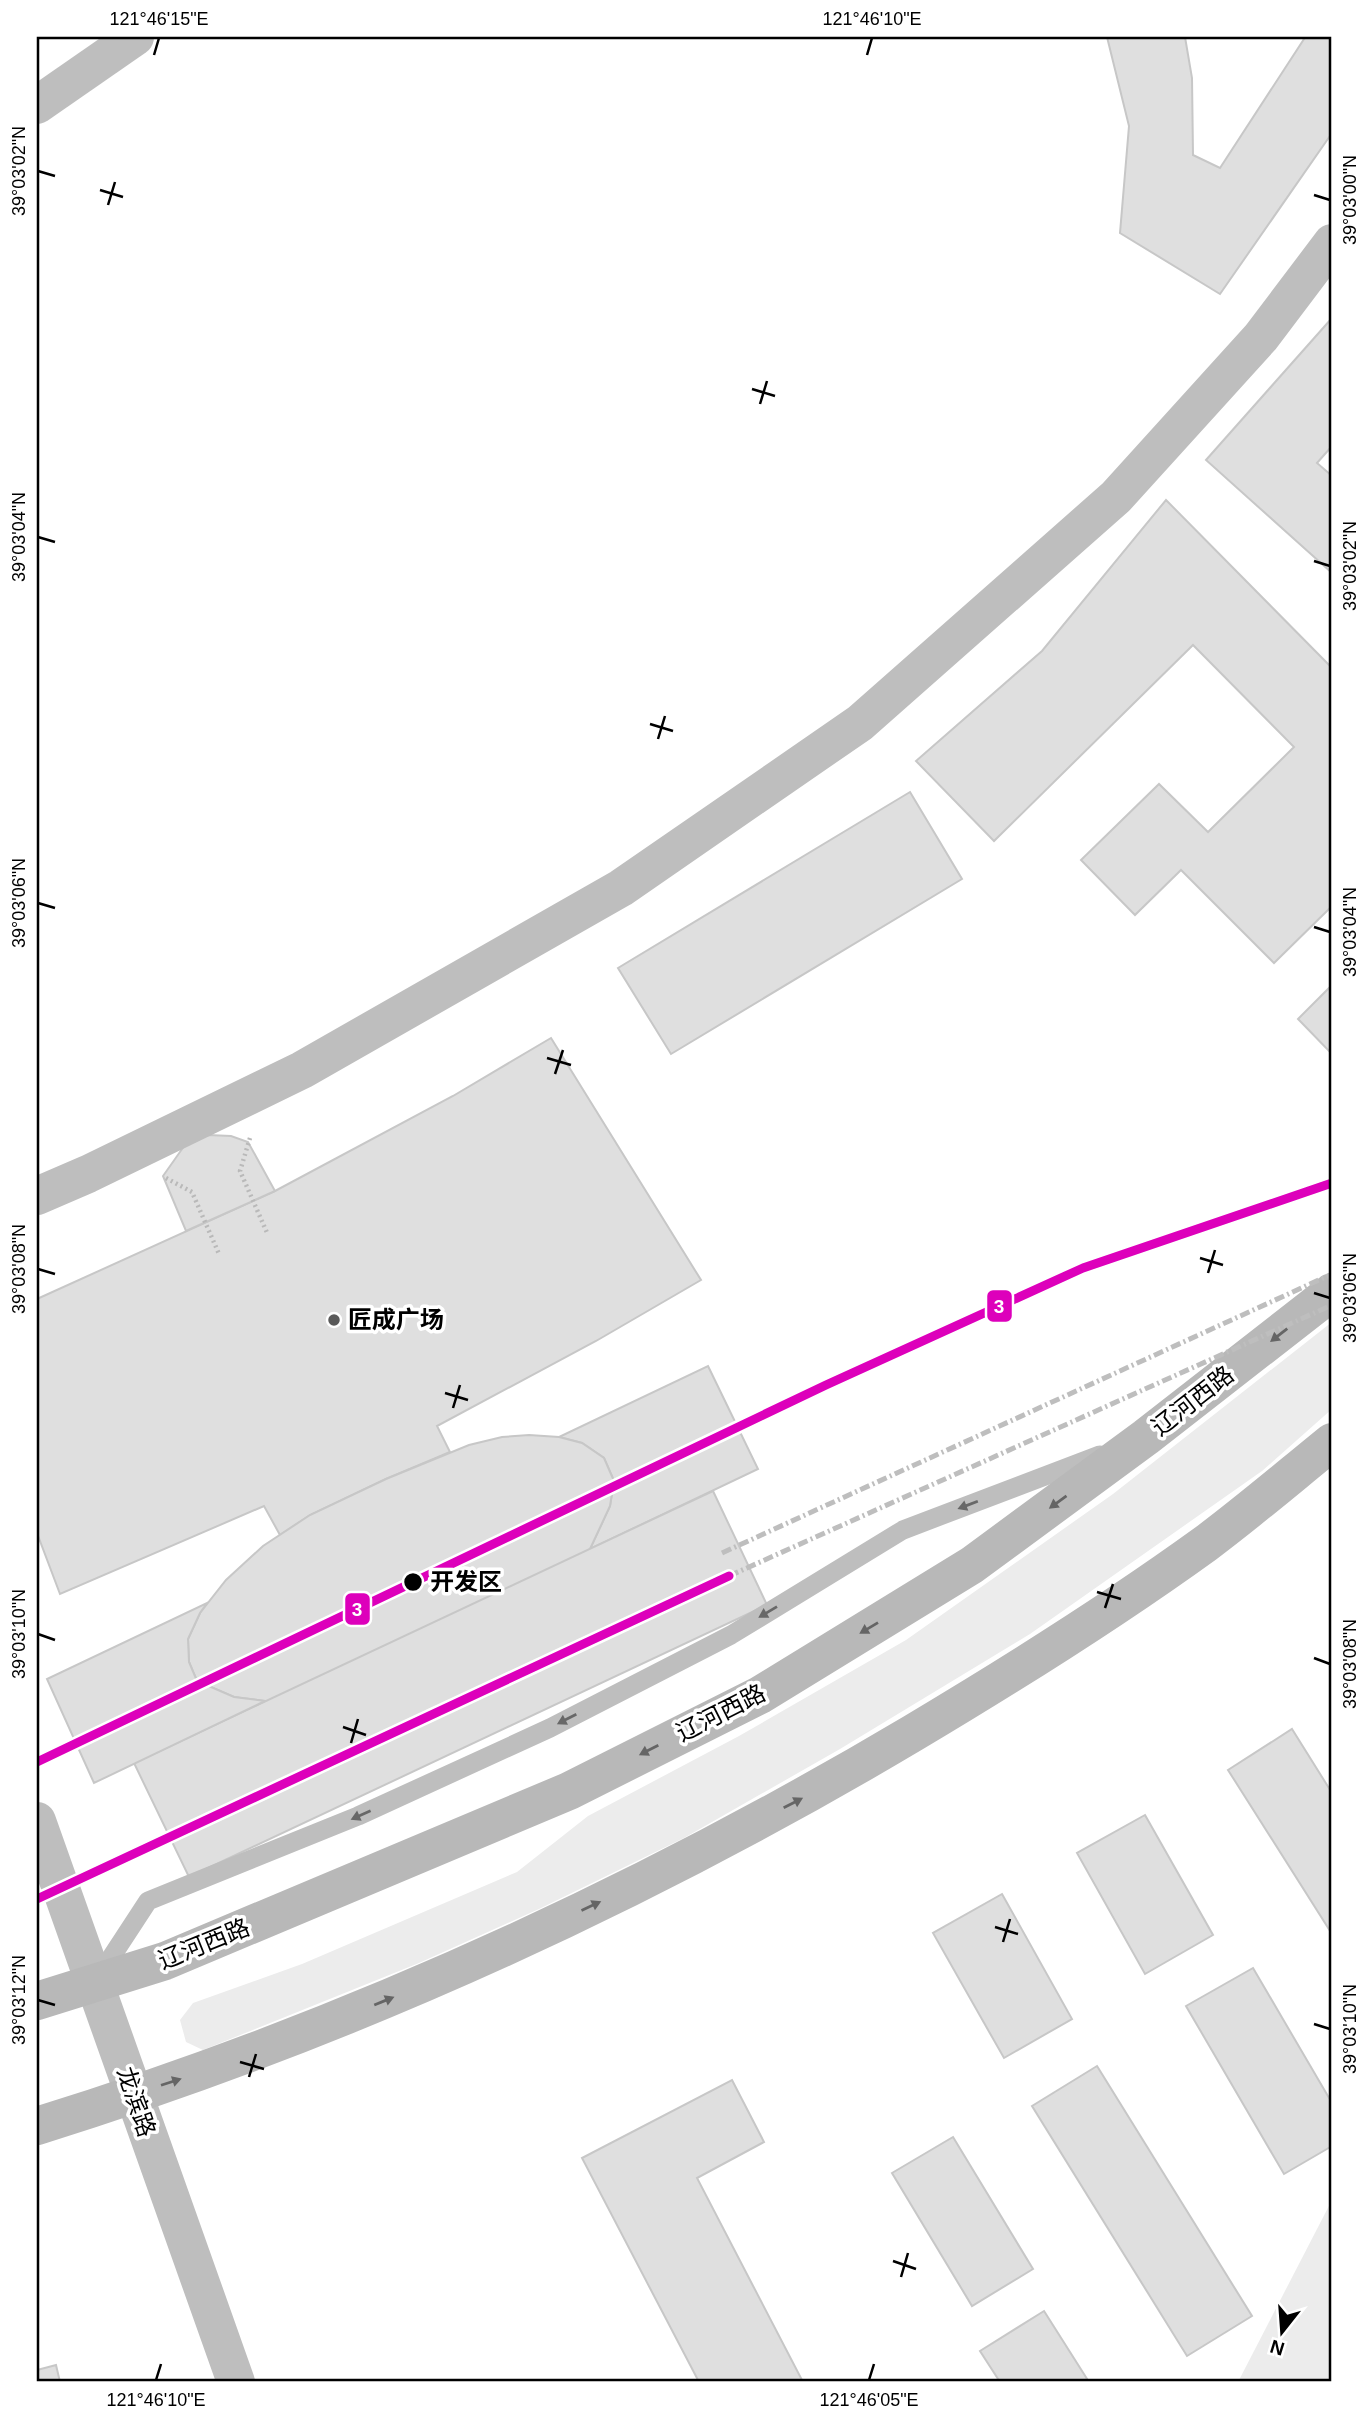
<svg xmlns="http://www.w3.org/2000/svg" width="1369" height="2419" viewBox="0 0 1369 2419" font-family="Arial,'Noto Sans SC',sans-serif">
  <rect width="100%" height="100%" fill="#fff"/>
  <!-- green -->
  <g fill="#ececec">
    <polygon points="1332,1322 1332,1409 1262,1471 1030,1634 840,1749 684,1838 539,1909 419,1963 203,2050 186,2042 180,2020 193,2003 302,1964 517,1872 588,1816 739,1736 906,1640 1113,1494"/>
    <polygon points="1332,2200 1332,2382 1238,2382"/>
  </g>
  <!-- building -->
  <g fill="#dfdfdf" stroke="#c7c7c7" stroke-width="2">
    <polygon points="1107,37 1185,37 1192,78 1193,155 1220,168 1304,39 1301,37 1332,37 1332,133 1220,294 1120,233 1129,126"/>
    <polygon points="1332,318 1332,446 1317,463 1332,476 1332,573 1206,460"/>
    <polygon points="1166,500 1332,668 1332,906 1274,963 1181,870 1135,915 1081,860 1159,784 1208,832 1294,747 1193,645 994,841 916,761 1042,651"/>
    <polygon points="910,792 962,879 671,1054 618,968"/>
    <polygon points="1332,985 1332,1054 1298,1019"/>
    <polygon points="551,1038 701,1280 596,1341 437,1426 450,1452 386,1479 310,1515 280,1535 264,1506 60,1594 37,1533 37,1299 275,1191 453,1096"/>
    <polygon points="208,1135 231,1136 248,1142 275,1191 186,1231 163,1176 187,1142"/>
    <polygon points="708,1366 758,1469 590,1549 610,1506 614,1481 604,1458 582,1443 559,1437"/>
    <polygon points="529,1435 559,1437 582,1443 604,1458 614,1481 610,1506 590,1549 525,1609 469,1643 393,1678 325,1700 265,1701 234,1697 197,1681 189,1662 188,1639 200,1613 226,1580 263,1546 310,1515 386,1479 469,1445 502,1437"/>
    <polygon points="713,1491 767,1605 189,1877 134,1763"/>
    <polygon points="207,1603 200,1613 188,1639 189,1662 197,1681 234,1697 265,1701 94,1783 47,1679"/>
    <polygon points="1292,1729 1332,1793 1332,1934 1228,1770"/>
    <polygon points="1145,1815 1213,1935 1145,1974 1077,1853"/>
    <polygon points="1002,1894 1072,2019 1004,2058 933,1933"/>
    <polygon points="1253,1968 1332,2103 1332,2146 1284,2174 1186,2006"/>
    <polygon points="1097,2066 1252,2316 1187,2356 1032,2106"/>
    <polygon points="732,2080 764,2142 697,2178 803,2382 699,2382 582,2158"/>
    <polygon points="953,2137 1033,2269 972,2306 892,2173"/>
    <polygon points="1044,2311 1089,2382 1000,2382 980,2351"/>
    <polygon points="56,2365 60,2382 37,2382 37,2370"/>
  </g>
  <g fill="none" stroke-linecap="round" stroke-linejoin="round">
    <!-- path -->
    <g stroke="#b9b9b9" stroke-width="4.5" stroke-dasharray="2 3.5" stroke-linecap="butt">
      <polyline points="250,1138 240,1171 268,1235"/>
      <polyline points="166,1178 192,1192 219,1254"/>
    </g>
    <!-- lane -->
    <polyline stroke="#bebebe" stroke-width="19" points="97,1979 148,1901 358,1816 550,1728 731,1635 903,1530 1100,1455"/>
    <!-- street -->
    <g stroke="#bebebe" stroke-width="38">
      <polyline points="37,105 135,37"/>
      <polyline points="37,1196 88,1174 302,1070 621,888 860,723 1116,497 1261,337 1332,243"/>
      <polyline points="37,1821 236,2382"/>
    </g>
    <!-- secondary -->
    <g stroke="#b8b8b8" stroke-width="38">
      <polyline points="37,2001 165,1961 569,1791 760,1695 972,1565 1146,1437 1332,1292"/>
      <path d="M37,2126C343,2031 637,1897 913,1733C1012,1674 1111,1612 1205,1544C1248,1512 1290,1476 1332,1442"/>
    </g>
    <!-- rail -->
    <g stroke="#bebebe" stroke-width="5" stroke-dasharray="10 3.5 2 3.5" stroke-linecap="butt">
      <polyline points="722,1553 1332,1274"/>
      <polyline points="729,1576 1332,1305"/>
    </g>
    <!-- metro-1 casing -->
    <g stroke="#fff" stroke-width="14">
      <g id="metro-1">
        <polyline points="37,1762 826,1385 1083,1268 1332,1183"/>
        <polyline points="37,1899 729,1576"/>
      </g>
    </g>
    <!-- metro-1 -->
    <use href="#metro-1" stroke="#d0b" stroke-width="9"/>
  </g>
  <!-- one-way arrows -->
  <defs><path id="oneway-solid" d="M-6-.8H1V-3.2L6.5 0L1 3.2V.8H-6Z" transform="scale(1.75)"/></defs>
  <g fill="#656565">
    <use href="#oneway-solid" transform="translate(1279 1335) rotate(142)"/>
    <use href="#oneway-solid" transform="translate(1058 1502) rotate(144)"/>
    <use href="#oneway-solid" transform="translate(869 1628) rotate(149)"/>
    <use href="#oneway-solid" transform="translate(649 1750) rotate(153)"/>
    <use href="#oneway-solid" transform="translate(793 1803) rotate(-27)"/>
    <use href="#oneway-solid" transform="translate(591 1906) rotate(-25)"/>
    <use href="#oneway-solid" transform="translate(384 2001) rotate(-22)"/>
    <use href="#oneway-solid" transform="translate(171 2082) rotate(-18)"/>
  </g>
  <g fill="#686868">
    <use href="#oneway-solid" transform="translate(968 1505) rotate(159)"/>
    <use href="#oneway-solid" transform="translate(768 1612) rotate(149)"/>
    <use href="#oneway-solid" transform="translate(567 1719) rotate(153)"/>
    <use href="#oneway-solid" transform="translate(361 1815) rotate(156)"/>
  </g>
  <!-- ticks -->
  <path fill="none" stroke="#000" stroke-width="2.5" d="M154,55L159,38M867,55L872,38M38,171L55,176M100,190L123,197M1314,195L1330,200M108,205L115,182M752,389L775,396M760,404L767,381M38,537L55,542M1314,561L1330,566M650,724L673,731M658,739L665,716M38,903L55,908M1314,927L1330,932M547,1058L571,1065M555,1074L563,1050M1200,1258L1223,1265M38,1269L55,1274M1208,1273L1215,1250M1314,1293L1330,1298M445,1393L468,1400M453,1408L460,1385M1097,1592L1121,1599M1105,1608L1113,1584M38,1634L55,1640M1314,1658L1330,1664M343,1727L366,1735M351,1743L358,1719M995,1927L1018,1934M1003,1942L1010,1919M38,2000L55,2005M1314,2024L1330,2029M240,2062L264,2069M249,2077L256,2054M893,2261L916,2269M901,2277L908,2253M156,2380L161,2364M869,2380L874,2364"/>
  <!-- markers -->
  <circle fill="#595959" stroke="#fff" stroke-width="2.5" cx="334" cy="1320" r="7"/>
  <circle fill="#000" stroke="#fff" stroke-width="2.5" cx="413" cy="1582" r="10"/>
  <g text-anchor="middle" stroke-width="7" stroke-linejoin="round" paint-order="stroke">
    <!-- poi labels -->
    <g font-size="24" font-weight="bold" fill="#000" stroke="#fff" text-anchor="start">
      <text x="348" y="1328">匠成广场</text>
    </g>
    <!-- street labels -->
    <g font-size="24" fill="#000" stroke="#fff">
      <text transform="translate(1193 1401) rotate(-38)" y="8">辽河西路</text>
      <text transform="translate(721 1713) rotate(-27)" y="8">辽河西路</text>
      <text transform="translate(204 1944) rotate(-22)" y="8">辽河西路</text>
      <text transform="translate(136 2102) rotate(71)" y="8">龙滨路</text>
    </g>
    <!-- stop labels -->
    <g font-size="24" font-weight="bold" fill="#000" stroke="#fff" text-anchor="start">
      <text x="430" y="1590">开发区</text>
    </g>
  </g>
  <g stroke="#fff" stroke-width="2.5">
    <rect x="986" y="1289" width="27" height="34" rx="7" fill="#d0b"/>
    <rect x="344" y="1592" width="27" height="34" rx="7" fill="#d0b"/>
  </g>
  <g font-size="19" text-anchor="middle" font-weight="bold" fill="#fff">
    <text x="999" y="1313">3</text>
    <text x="357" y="1616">3</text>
  </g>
  <!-- border -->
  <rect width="1369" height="2419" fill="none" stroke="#ffffff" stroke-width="77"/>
  <!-- north arrow -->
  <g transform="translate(1282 2332) rotate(197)" stroke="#ffffff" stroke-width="5" paint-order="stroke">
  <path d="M0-5L12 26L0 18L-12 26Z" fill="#000000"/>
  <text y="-10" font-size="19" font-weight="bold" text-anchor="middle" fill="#000000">N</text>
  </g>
  <rect x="38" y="38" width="1292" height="2342" fill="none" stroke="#000" stroke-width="2.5"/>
  <g font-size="18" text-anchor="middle" fill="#000">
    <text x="159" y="25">121°46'15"E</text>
    <text x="872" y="25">121°46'10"E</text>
    <text transform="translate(19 171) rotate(-90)" y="6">39°03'02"N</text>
    <text transform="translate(1350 200) rotate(-90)" y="6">39°03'00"N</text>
    <text transform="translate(19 537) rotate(-90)" y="6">39°03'04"N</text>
    <text transform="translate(1350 566) rotate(-90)" y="6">39°03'02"N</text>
    <text transform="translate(19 903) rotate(-90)" y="6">39°03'06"N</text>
    <text transform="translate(1350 932) rotate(-90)" y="6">39°03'04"N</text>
    <text transform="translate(19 1269) rotate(-90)" y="6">39°03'08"N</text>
    <text transform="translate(1350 1298) rotate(-90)" y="6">39°03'06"N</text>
    <text transform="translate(19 1634) rotate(-90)" y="6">39°03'10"N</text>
    <text transform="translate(1350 1664) rotate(-90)" y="6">39°03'08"N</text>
    <text transform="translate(19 2000) rotate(-90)" y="6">39°03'12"N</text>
    <text transform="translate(1350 2029) rotate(-90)" y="6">39°03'10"N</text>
    <text x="156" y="2406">121°46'10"E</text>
    <text x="869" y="2406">121°46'05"E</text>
  </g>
</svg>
